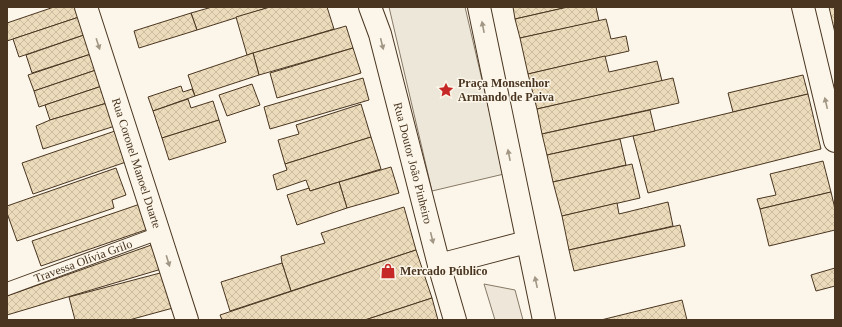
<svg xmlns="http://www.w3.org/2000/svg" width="842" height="327" viewBox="0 0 842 327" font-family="'Times New Roman',serif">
  <defs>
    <pattern id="building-cross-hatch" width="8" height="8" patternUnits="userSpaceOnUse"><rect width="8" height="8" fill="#ecdcbc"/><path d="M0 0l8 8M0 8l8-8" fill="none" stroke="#ccbda1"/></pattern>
  </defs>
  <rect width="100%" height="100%" fill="#fbf6e9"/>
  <!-- green -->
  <polygon fill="#ede6d9" stroke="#887966" points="484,284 515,290 523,320 495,320"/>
  <!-- parking -->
  <polygon fill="#ede7d9" stroke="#887966" points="389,7 465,7 504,174 432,191"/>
  <!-- building -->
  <g fill="url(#building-cross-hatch)" stroke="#4a3520">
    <polygon points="54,7 75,7 79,17 7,41 7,23"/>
    <polygon points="212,7 270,7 197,30 191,13"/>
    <polygon points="270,7 327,7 334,29 247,55 236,17"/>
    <polygon points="513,7 568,7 515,19"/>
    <polygon points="568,7 596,7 599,21 520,38 515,19"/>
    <polygon points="829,7 835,7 835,33"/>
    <polygon points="191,13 197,30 139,48 134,31"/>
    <polygon points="79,17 84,35 19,57 13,39"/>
    <polygon points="606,19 611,39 626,36 629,51 528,74 520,38"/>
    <polygon points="346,26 353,48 259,75 253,53"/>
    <polygon points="84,35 91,54 32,73 26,55"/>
    <polygon points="353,48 361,73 277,98 270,73"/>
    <polygon points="253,53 259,75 195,96 188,75"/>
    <polygon points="91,54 96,70 34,91 28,75"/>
    <polygon points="605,56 609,72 657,61 662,81 537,109 528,74"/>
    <polygon points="96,70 102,86 39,107 34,91"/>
    <polygon points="803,75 808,94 733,112 728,93"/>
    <polygon points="363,78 369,100 270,129 264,107"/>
    <polygon points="673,78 679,103 542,134 537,109"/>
    <polygon points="252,84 260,105 227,116 219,95"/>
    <polygon points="102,86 107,103 50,120 45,105"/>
    <polygon points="181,86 183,92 192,89 195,96 153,111 148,97"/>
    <polygon points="808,94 821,149 648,193 633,136"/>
    <polygon points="188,99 191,108 213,101 219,120 162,138 153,111"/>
    <polygon points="107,103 115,126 43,149 36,126 50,120"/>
    <polygon points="361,104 371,137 285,164 278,140 299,134 296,125"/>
    <polygon points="650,110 655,131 547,155 542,134"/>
    <polygon points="219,120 226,142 169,160 162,138"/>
    <polygon points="115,131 126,162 33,194 22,163"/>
    <polygon points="371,137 381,169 310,191 306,180 277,190 273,175 287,170 285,164"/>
    <polygon points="620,139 626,165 553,182 547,155"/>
    <polygon points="823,161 831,192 760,209 757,199 776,195 770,174"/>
    <polygon points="632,164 640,198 562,216 553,182"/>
    <polygon points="391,167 399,193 347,208 339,182"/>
    <polygon points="116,168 126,195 112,200 114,208 17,241 7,213 7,206"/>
    <polygon points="339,182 347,208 297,225 287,195 309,188 310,191"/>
    <polygon points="831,192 835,209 835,230 769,246 760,209"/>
    <polygon points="146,202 154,227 41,266 32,241"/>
    <polygon points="668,202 673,226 569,250 562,216 617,203 619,214"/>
    <polygon points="404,207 416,250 291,291 282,263 281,256 325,243 321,233"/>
    <polygon points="680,225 685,246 574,271 569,250"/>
    <polygon points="157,243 165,268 7,315 7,296"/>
    <polygon points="416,250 432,298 365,320 222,320 220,315"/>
    <polygon points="282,263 291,291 230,311 221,282"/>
    <polygon points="835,268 835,286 816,291 811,275"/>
    <polygon points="164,272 173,308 129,320 75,320 69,297"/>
    <polygon points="432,298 438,320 365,320"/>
    <polygon points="682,300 687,320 601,320"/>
  </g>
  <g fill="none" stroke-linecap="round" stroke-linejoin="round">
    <!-- service casing -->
    <g stroke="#4a3520" stroke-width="14">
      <g id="service">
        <path id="s1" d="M7,289L159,233"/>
      </g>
    </g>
    <!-- minor casing -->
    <g stroke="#4a3520" stroke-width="24">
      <polyline id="minor" points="803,7 835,141"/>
    </g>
    <!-- tertiary casing -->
    <g stroke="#4a3520" stroke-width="24">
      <g id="tertiary">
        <path id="s2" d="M370,7L380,34L439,265L455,320"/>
        <polyline points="479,7 544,320"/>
        <polyline points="439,265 527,242"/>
      </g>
    </g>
    <!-- secondary casing -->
    <g stroke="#4a3520" stroke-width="24">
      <g id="secondary">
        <path id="s3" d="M86,7L159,233L187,320"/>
      </g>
    </g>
    <!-- service -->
    <use href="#service" stroke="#fbf6e9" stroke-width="12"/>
    <!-- minor -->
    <use href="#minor" stroke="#fbf6e9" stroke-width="22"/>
    <!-- tertiary -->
    <use href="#tertiary" stroke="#fbf6e9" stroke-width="22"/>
    <!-- secondary -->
    <use href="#secondary" stroke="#fbf6e9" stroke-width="22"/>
  </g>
  <!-- one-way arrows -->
  <defs><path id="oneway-solid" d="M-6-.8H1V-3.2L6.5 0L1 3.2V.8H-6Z"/></defs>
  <g fill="#a29684">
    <use href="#oneway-solid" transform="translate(483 27) rotate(-101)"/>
    <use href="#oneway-solid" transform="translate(98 44) rotate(72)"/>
    <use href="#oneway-solid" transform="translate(382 44) rotate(76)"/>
    <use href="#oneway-solid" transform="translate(826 103) rotate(-103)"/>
    <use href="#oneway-solid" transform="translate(509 155) rotate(-101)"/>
    <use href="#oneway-solid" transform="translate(432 238) rotate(76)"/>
    <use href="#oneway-solid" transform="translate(168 261) rotate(73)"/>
    <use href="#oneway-solid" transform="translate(536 282) rotate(-102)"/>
  </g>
  <!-- icons -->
  <defs>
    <g id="sight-bare" transform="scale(1.2)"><path d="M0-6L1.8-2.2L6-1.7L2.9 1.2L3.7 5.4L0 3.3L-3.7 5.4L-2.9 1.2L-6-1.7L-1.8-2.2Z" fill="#c62828" stroke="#fbf6e9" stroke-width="2.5" paint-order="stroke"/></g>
    <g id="shop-bare" transform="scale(1.2)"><path d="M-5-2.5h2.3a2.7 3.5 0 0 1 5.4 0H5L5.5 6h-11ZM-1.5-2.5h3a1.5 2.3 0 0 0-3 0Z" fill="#c62828" stroke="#fbf6e9" stroke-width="2.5" paint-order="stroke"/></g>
  </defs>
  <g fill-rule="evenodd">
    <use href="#sight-bare" x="446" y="90"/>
    <use href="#shop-bare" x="388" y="271"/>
  </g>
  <g text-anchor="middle" stroke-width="3" stroke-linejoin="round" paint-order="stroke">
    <!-- poi labels -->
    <g font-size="12" font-weight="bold" fill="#4a3520" stroke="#fbf6e9" text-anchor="start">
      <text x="458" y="87">Praça Monsenhor<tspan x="458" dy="14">Armando de Paiva</tspan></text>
      <text x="400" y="275">Mercado Público</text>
    </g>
    <!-- street labels -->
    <g font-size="12" fill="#4a3520" stroke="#fbf6e9">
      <text dy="4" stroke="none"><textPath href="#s3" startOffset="164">Rua Coronel Manoel Duarte</textPath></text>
      <text dy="4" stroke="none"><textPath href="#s2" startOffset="162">Rua Doutor João Pinheiro</textPath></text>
      <text dy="4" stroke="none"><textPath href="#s1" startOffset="81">Travessa Olívia Grilo</textPath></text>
    </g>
  </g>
  <!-- border -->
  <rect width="842" height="327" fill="none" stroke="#4a3520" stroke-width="16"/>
</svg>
